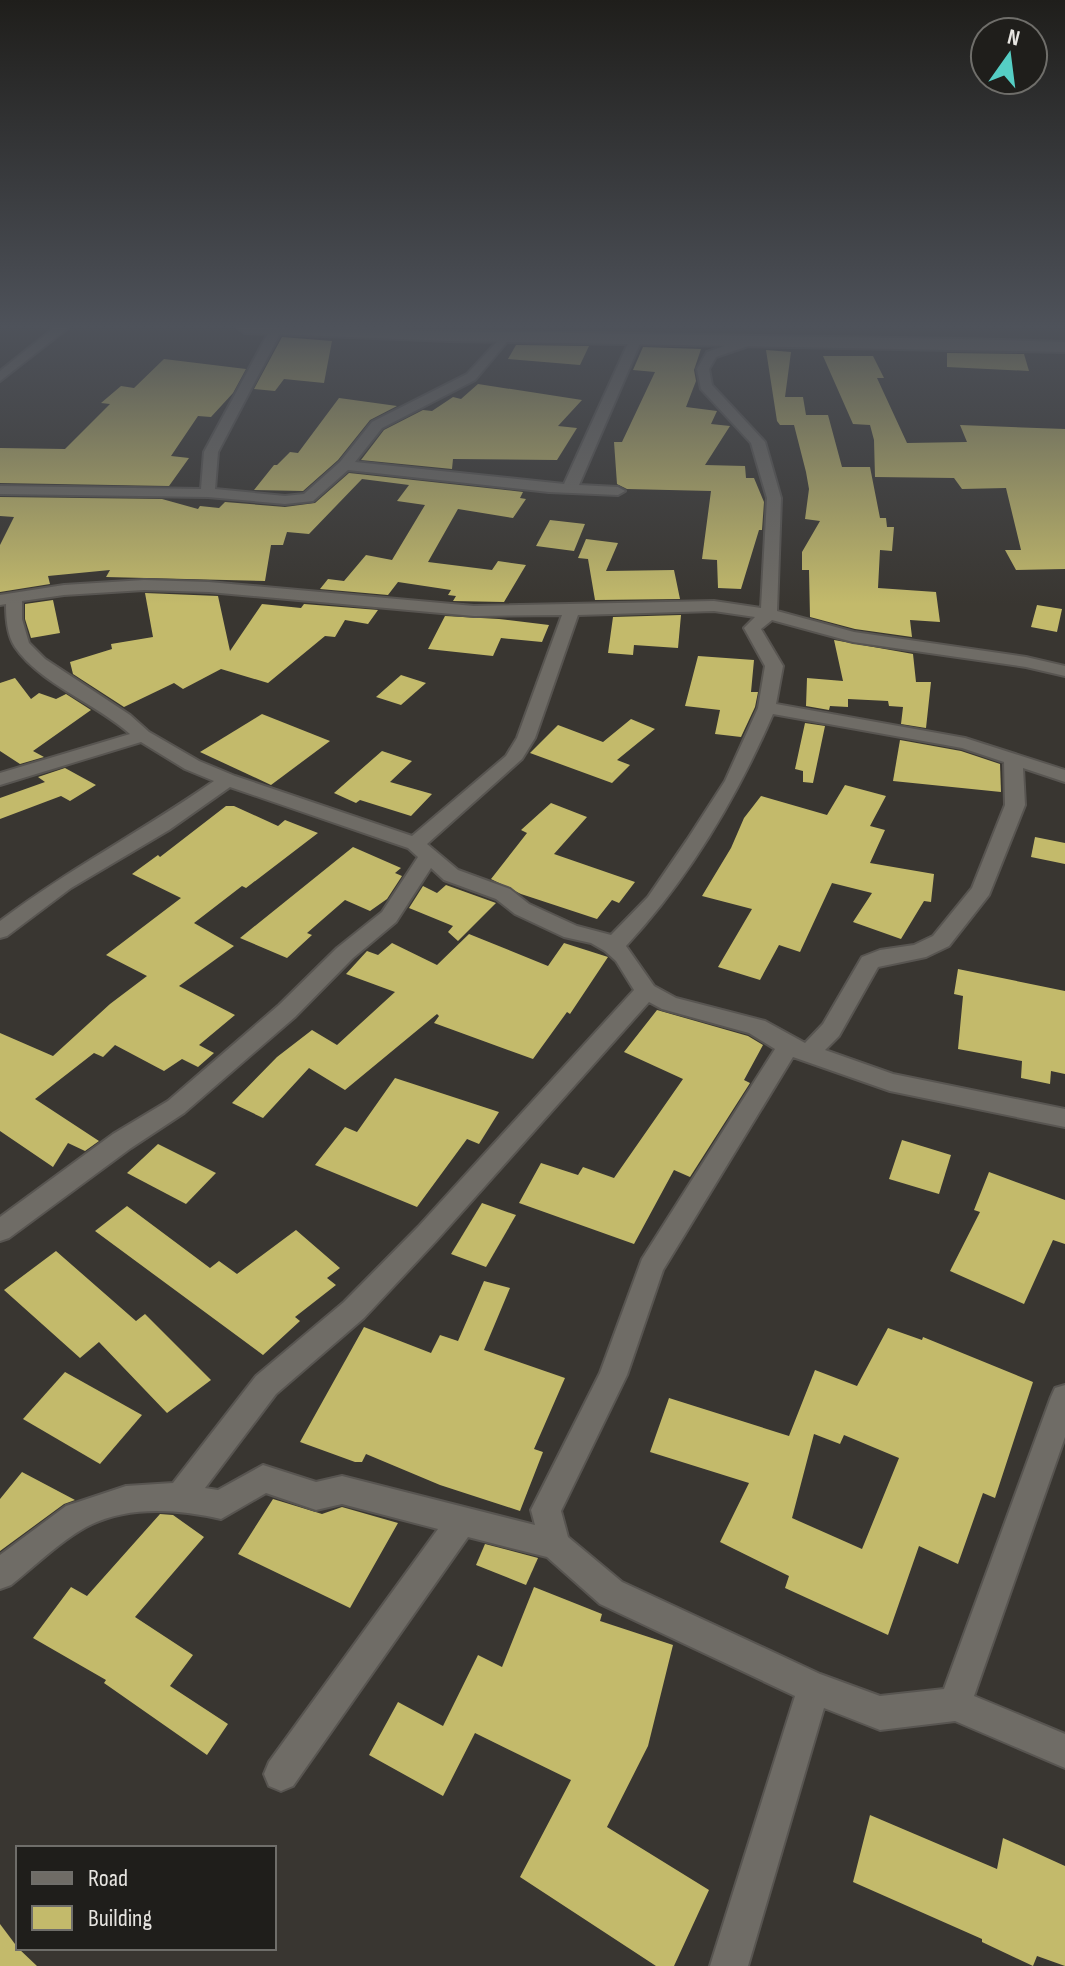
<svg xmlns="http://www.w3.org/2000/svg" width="1065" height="1966" viewBox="0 0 1065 1966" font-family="'Sofia Sans Condensed',sans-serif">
  <rect width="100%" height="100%" fill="#393631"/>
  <!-- building -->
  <g fill="#c3ba6b" fill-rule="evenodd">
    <polygon points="282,337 332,341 324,383 284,379 275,391 254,389"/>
    <polygon points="516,345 589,346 580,365 508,359"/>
    <polygon points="643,347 701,349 694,370 696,381 686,407 717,411 711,424 730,426 705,465 745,466 746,478 754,478 764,502 762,530 759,530 741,589 718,588 717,560 702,559 711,491 627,489 617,484 614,442 622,442 655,372 633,370"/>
    <polygon points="766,350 791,352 785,397 803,397 806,415 828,415 842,467 870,467 880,518 886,518 887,527 894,527 892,551 880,550 878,588 936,592 940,622 910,620 912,637 855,629 810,617 809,570 802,570 802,552 820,521 805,519 809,489 806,472 794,425 780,425 777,421"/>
    <polygon points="947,353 1024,354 1029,371 947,367"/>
    <polygon points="823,356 873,356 884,378 877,378 907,443 967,442 960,425 1065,429 1065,569 1016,570 1005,550 1021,550 1006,488 962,489 954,478 875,477 874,440 870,425 853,424"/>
    <polygon points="164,359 246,369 233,393 211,417 198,416 171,456 189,458 169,486 0,483 0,448 65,449 110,404 101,403 121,386 134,388"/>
    <polygon points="478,384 582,400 558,426 577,428 557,460 453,459 452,469 361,460 384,430 423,410 432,411 453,397 461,399"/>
    <polygon points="339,398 397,406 370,420 338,460 303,491 254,490 274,465 277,465 290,452 298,453"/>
    <polygon points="349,473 523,492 520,498 526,499 513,518 458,509 428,562 492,570 498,561 526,565 504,602 453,601 456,596 448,595 451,590 398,582 388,595 320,589 328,579 344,581 366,555 392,560 425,505 397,501 409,485 362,479 309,534 287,532 283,545 271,545 265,581 106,577 110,570 48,576 50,584 0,592 0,545 14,517 0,516 0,497 162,499 198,509 200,506 219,508 225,502 285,507 315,503"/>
    <polygon points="550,520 585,524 574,551 536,546"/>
    <polygon points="586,539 618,543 606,571 674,570 680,599 595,600 588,559 578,558"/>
    <polygon points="145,593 218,596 230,651 262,604 301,608 304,604 378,610 368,624 345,620 335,637 325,636 268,683 221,669 183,689 174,683 124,707 73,674 70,662 112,649 111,644 153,637"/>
    <polygon points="53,600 60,633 31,638 25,619 25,604"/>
    <polygon points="1037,605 1062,609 1057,632 1031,627"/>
    <polygon points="681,615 678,648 634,645 633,655 608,653 613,617"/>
    <polygon points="445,616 499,619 549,625 542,642 501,638 493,656 428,649"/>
    <polygon points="834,640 913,654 916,682 931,682 926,728 901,724 903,707 889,706 888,701 848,699 848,707 830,706 829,710 806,706 807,678 843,681"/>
    <polygon points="698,656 754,660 751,692 758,692 755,707 741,737 715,734 720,710 685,706"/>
    <polygon points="401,675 426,683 401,705 376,697"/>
    <polygon points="15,678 31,699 39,693 56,699 66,694 91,710 33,751 44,757 20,764 0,751 0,683"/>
    <polygon points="262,714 330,741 271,785 200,752"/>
    <polygon points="631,719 655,729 617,760 630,765 612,783 530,753 558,725 603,742"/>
    <polygon points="805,723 825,726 813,783 803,782 803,771 795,769"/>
    <polygon points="900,740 961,751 1000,764 1001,792 893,781"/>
    <polygon points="382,751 412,761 390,782 432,794 411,816 360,800 356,803 334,793"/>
    <polygon points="65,768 96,785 70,801 61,796 0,819 0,798 45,782 38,777"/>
    <polygon points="845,785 886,796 870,826 885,830 870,863 934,874 931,902 924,901 901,939 853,922 872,893 832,883 800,952 779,945 760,980 718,967 752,909 702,896 731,848 744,818 761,796 827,815"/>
    <polygon points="551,803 587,817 554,854 635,882 619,903 612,900 597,919 521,894 491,879 527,833 521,830"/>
    <polygon points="226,806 234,806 278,826 285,820 318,833 246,888 242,886 194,923 234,946 179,986 235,1015 199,1045 214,1053 198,1067 182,1059 164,1071 115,1045 103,1057 94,1053 35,1099 99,1141 85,1151 68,1143 53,1167 0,1131 0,1033 53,1056 110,1004 147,976 106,955 181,898 132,874 158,855 160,857"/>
    <polygon points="1035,837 1065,843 1065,864 1031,857"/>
    <polygon points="353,847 401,868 395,873 402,876 387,899 370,911 345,900 307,933 312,935 287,958 240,938"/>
    <polygon points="446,885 496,903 458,941 448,932 453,926 409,908 423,886 437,893"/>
    <polygon points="469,934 548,966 564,943 608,957 570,1014 567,1012 533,1059 434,1023 439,1016 437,1014 345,1090 309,1068 263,1118 232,1103 277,1057 312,1030 337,1045 395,992 346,974 367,951 378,955 392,943 437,965"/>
    <polygon points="958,969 1065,991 1065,1074 1051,1071 1050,1084 1021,1078 1022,1061 958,1049 963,996 954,994"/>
    <polygon points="657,1010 748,1036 763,1045 744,1080 750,1083 690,1177 674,1170 634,1244 519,1203 541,1163 578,1175 583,1167 614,1178 683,1079 624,1052"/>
    <polygon points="395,1078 499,1112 479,1144 467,1139 417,1207 315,1165 345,1127 357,1132"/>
    <polygon points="902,1140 951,1155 939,1194 889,1179"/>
    <polygon points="158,1144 216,1173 186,1204 127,1173"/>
    <polygon points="989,1172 1065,1200 1065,1244 1053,1240 1024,1304 950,1271 980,1212 974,1210"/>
    <polygon points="482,1203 516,1215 486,1267 451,1254"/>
    <polygon points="127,1206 210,1268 219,1261 237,1274 296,1230 340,1268 327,1278 336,1285 295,1317 300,1321 263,1355 95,1231"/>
    <polygon points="56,1251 136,1321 145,1314 211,1380 167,1413 99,1342 80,1358 4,1290"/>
    <polygon points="484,1281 510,1288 484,1350 565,1378 534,1449 543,1452 520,1511 440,1485 366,1454 362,1462 355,1462 300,1442 364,1327 431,1353 440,1335 458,1341"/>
    <path d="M888,1328L922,1340L923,1337L1033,1382L995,1498L983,1493L958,1564L919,1546L888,1635L785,1588L789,1576L720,1542L749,1483L650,1452L669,1398L789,1436L815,1370L857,1386ZM814,1434L840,1444L844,1435L899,1458L862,1549L792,1518Z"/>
    <polygon points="65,1372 142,1415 100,1464 23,1419"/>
    <polygon points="22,1472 75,1500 64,1504 0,1551 0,1499"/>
    <polygon points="273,1499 322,1514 342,1507 398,1523 350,1608 238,1554"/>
    <polygon points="160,1514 173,1515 204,1537 135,1617 193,1655 170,1686 228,1724 207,1755 104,1683 106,1680 33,1638 71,1587 87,1596"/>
    <polygon points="485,1544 538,1558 526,1585 476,1565"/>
    <polygon points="534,1587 602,1614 600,1621 673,1645 648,1746 607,1827 709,1890 674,1966 656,1966 520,1877 571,1780 475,1733 443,1796 369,1755 398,1702 443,1726 478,1655 502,1667"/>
    <polygon points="870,1815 997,1869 1003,1838 1065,1866 1065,1966 1037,1956 1033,1966 982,1942 982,1939 853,1882"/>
    <polygon points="0,1924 18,1948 37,1966 0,1966"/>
  </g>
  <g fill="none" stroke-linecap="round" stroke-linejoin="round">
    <!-- minor casing -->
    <g stroke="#585551" stroke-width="4">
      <g id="minor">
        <polygon points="54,328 68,328 0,381 0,371"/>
        <polygon points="271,328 282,330 218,452 215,489 285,496 304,494 340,462 372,422 467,374 505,333 511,337 475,380 382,428 355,462 564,484 630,339 636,335 642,339 579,485 618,487 625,491 618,495 549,492 348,470 313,501 285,504 208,497 0,494 0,486 201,489 204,452"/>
        <path d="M753,336L757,337V343L716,357L709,369L712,385L765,442L781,498L777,611L854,632L1026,657L1065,666V676L1026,667L853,642L772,620L761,629L783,666L776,704L965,738L1065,770V782L1023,768L1025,805L989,895L949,946L926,957L878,967L839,1036L825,1050L893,1074L1065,1109V1127L890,1091L793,1057L663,1270L627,1375L561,1511L568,1537L622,1582L820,1674L880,1696L944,1689L1051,1397L1055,1388L1065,1385V1437L974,1696L1065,1734V1768L955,1721L880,1730L824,1708L748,1966H710L795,1696L600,1604L547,1557L468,1537L293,1786L281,1791L269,1786L264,1774L269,1762L438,1529L342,1504L316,1510L266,1493L221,1519C178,1509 127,1505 86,1527C59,1542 35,1566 11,1585L0,1589V1555L66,1506L126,1486L173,1483L256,1376L344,1302L418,1227L634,990L616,961L605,951L591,943L564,937L515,914L496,899L444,880L431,868L396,922L353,958L295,1017L184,1113L131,1148L9,1238L0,1241V1217L113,1134L168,1101L279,1005L337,948L382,912L418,857L408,848L230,787L169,830L71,888L7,936L0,938V921C69,869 144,830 214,781L185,769L141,742L0,785V773L130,734C97,704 39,683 15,647C7,635 6,618 6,604L0,605V595L64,585L144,580L209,582L474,606L714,601L761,608L767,498L751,443L701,389L697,369L707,352ZM144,590L209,592L474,616L562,615L517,738L506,756L412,836L235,776L199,761L149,732L130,715L45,659L29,643L22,619V601L64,595ZM714,611L755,617L744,628L765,666L758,708L725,781L687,840L648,897L611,935L577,926L529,904L510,889L458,870L427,844L522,759L535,738L578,615ZM773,714L962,748L1004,762L1005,805L972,888L933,936L914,945L880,950L862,957L823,1024L805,1043L765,1021L676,998L654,986L626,946C689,878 736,799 773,714ZM649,1002L662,1009L749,1033L775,1049L642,1259L600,1373L531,1510L535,1525L342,1476L316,1482L263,1465L218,1490L205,1488L276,1394L364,1318L436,1241Z"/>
      </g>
    </g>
    <!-- tertiary casing -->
    <g stroke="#585551" stroke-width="4">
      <polygon id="tertiary" points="238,328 963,339 1065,342 1065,352 450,341 245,333"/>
    </g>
    <!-- minor -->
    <use href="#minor" fill="#6f6c66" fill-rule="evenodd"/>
    <!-- tertiary -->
    <use href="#tertiary" fill="#6f6c66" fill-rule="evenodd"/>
  </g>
  <!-- sky -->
  <linearGradient id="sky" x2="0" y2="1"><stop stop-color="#1f1e1b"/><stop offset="0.54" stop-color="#4e525a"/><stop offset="1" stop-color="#4e525a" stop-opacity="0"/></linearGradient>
  <rect width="1065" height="604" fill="url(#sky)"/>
  <!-- legend -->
  <rect x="16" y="1846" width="260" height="104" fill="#1f1e1b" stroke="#6f6e6a" stroke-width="2"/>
  <rect x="32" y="1872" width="40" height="12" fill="#6f6c66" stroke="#6f6e6a" stroke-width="2"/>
  <text x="88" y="1886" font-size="24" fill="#e7e5e1">Road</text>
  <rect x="32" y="1906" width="40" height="24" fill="#c3ba6b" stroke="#6f6e6a" stroke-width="2"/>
  <text x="88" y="1926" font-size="24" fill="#e7e5e1">Building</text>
  <!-- north arrow -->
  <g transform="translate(1009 56) rotate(14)"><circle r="38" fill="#1f1e1b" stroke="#6f6e6a" stroke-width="2"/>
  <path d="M0-6L14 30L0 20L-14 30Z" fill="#55cec4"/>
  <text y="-12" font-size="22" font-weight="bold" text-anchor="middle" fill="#e7e5e1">N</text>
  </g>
</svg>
